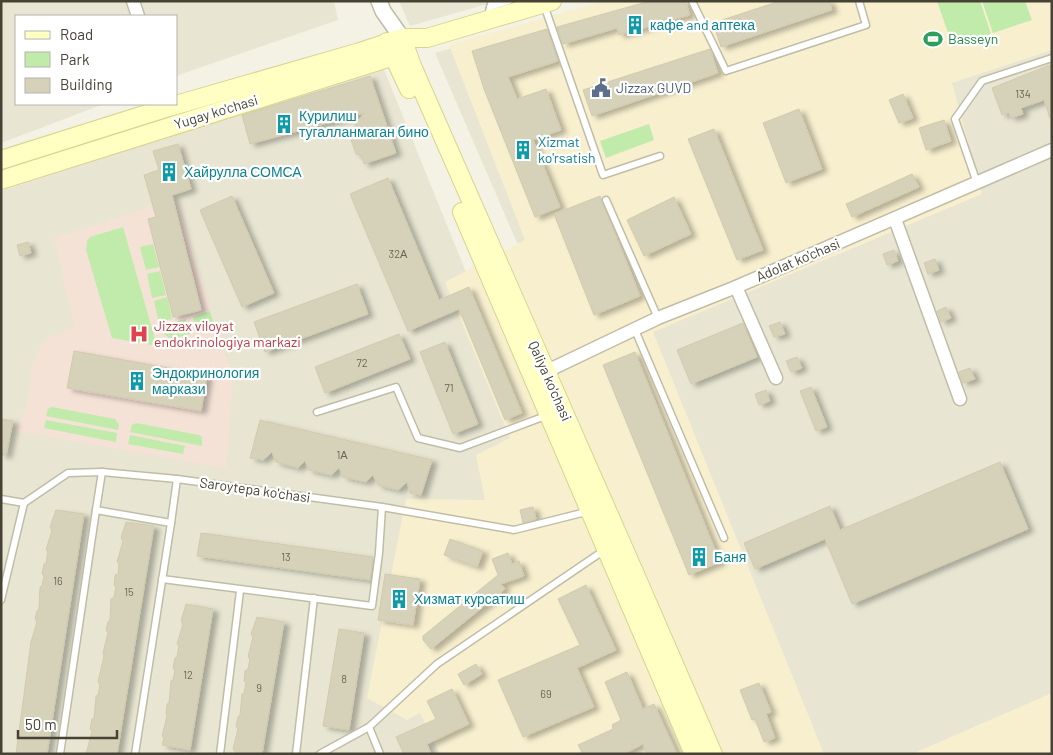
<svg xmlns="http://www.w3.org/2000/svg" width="1053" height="755" viewBox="0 0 1053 755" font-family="Barlow,sans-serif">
  <defs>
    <filter id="shadow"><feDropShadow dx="5.5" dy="3" stdDeviation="2.5" flood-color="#0004"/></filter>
  </defs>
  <rect width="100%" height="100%" fill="#f4f2e5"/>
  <!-- residential -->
  <g fill="#e8e6d2">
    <polygon points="1,1 334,1 338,20 176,76 176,16 16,16 16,104 104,104 1,143"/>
    <polygon points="399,1 498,1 410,26"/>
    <polygon points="610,1 1052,1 1052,754 738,754 435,53"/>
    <polygon points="383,67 661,754 1,754 1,191"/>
  </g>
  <!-- commercial -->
  <g fill="#f8efce">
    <polygon points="603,1 1052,1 1052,50 952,83 982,194 653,332 824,754 440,754 420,713 407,720 367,698 406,499 485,500 476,455 510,438 445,282 525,240 449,45"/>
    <polygon points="1052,693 1052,754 912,754"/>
  </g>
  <!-- medical -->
  <polygon fill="#f5e2d7" points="176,199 233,378 226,468 15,431 26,409 32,365 44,340 75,327 54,238"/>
  <!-- green -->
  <g fill="#c0ebaa">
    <polygon points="937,1 980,1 991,34 953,47"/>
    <polygon points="982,1 1025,1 1032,20 993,33"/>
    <polygon points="649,124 654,140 606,158 600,141"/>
    <polygon points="123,227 157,346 112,338 86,250 87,241 90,237"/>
    <polygon points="153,244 159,267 146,270 140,247"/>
    <polygon points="160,271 166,295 152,298 147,274"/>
    <polygon points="167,297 172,319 162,321 158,319 154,301"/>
    <polygon points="210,311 215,326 197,331 193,317"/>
    <polygon points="186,319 190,334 172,339 165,335 162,326"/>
    <polygon points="52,407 115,419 119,425 118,430 46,416 48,409"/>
    <polygon points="46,420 117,433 116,442 44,428"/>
    <polygon points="136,423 199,435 202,437 202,446 130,432 132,425"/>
    <polygon points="130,435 185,446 183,454 128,444"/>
  </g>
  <!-- building -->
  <g fill="#d6d1b9" stroke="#d1cbac" filter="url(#shadow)">
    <polygon points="650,1 685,1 690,15 619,35 617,28 563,44 557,27"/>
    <polygon points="780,1 829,1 832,10 721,47 713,23"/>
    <polygon points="547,29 558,61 508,77 517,99 546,89 561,130 533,140 560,207 535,217 484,89 472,51"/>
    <polygon points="710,49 718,73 592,116 583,90"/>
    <polygon points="1052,64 1052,118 1050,118 1044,100 1021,108 1023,114 1011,118 1009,113 1002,115 992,88"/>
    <polygon points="370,76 396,153 364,164 361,155 356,154 349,134 364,113 250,144 242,115"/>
    <polygon points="903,94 913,118 899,123 889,100"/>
    <polygon points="799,109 822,169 786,183 763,123"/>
    <polygon points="944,120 951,141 926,150 919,128"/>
    <polygon points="714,129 763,250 737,260 688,139"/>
    <polygon points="178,144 191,189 172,195 201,310 173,317 148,219 156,217 144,175 159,170 153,151"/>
    <polygon points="912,174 919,187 852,217 846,204"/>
    <polygon points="388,178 439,300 469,287 522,413 505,420 459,309 408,331 350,194"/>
    <polygon points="232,196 274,293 242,307 200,210"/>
    <polygon points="600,196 640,296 594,315 554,214"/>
    <polygon points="674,197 691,234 644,256 627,220"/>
    <polygon points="28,242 31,253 20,256 17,245"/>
    <polygon points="894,250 898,261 887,265 883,254"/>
    <polygon points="935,259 939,270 928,274 924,263"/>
    <polygon points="357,284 368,314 265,352 254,322"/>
    <polygon points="946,307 951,318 941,322 937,311"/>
    <polygon points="780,322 785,334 774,337 769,326"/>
    <polygon points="743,323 757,357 691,384 677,350"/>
    <polygon points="399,334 410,359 325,393 315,367"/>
    <polygon points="445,342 478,424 453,434 420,352"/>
    <polygon points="74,351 207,375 201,411 67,388"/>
    <polygon points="635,352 720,562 689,575 603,365"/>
    <polygon points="797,357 802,368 791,372 786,361"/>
    <polygon points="970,368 975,379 963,383 959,372"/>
    <polygon points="811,387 827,427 816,431 800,391"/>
    <polygon points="766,390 770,401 759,405 755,394"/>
    <polygon points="1,419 13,421 6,455 1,455"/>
    <polygon points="260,420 432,460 421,495 410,493 407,482 398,490 378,485 373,475 366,482 343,477 339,468 331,475 309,470 305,461 298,468 276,462 272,452 263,460 250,458"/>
    <polygon points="1000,462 1028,529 852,604 825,539 755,569 744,543 830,506 840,530"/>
    <polygon points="533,507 536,519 523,523 520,510"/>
    <polygon points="56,510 84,514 47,754 16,754 31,642 37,622 35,619 37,611 39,609 40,587 42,586 44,576 42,574 44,564 46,563 48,552 46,550 52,530 50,527"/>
    <polygon points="126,522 154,526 117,754 86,754 92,731 90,729 92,719 94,718 96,696 98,695 100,685 98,682 104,656 103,653 108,633 106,630 108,622 110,620 111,599 114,597 116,587 114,585 115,575 118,574 119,564 117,562 123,541 121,538"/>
    <polygon points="201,533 373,557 370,580 197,556"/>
    <polygon points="450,539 483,551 477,567 444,555"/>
    <polygon points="508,553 512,564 519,561 524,576 501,584 505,589 431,649 423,640 423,636 498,575 492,559"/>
    <polygon points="385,574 420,579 413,625 378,620"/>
    <polygon points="586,585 616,650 577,668 594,707 523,737 498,680 580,645 558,599"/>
    <polygon points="186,604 213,609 190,750 162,745 164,738 162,736 167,716 166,713 167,704 169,703 171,681 173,680 175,670 173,668 175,658 177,656 179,646 177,644 183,624 181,621"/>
    <polygon points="257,617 284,622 262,754 237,754 233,749 238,729 236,726 238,717 240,715 242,694 244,693 246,683 244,681 245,671 248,669 250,659 248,657 253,637 251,634"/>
    <polygon points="339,629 364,633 349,730 323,726"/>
    <polygon points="476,664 482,674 464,685 458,674"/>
    <polygon points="627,672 643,709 654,704 677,754 647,754 643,744 624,754 583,754 578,745 613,729 612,725 621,720 605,682"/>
    <polygon points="759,683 771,712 766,714 775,738 764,742 755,719 752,720 740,690"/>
    <polygon points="452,689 469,724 427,744 431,754 404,754 396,737 436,719 427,701"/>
  </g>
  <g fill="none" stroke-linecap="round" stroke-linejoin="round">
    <!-- service casing -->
    <g stroke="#c0bda7" stroke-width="9">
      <g id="service">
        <polyline points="692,1 726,71 866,25 859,1"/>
        <polyline points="544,5 603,175 660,156"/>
        <polyline points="490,7 509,1"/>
        <polyline points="487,18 492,1"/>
        <polyline points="977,183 955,119 982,81 1052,58"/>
        <polyline points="606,200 658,318"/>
        <polyline points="635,330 724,538"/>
        <polyline points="317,412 396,387 418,438 460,448 548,415"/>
        <polyline points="1,499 24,503"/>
        <polyline points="96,510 102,472"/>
        <polyline points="171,523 177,479"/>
        <polyline points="162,579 372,606 379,553 382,507"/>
        <polyline points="1,600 24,503 68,473 102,472 177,479 382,507 514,530 590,511"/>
        <polyline points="60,754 96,510 171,523 135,754"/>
        <polyline points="220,754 240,591"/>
        <polyline points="296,754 314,598"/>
        <polyline points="320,754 369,727"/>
        <polyline points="380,754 369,727 437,664 606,549"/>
      </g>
    </g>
    <!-- minor casing -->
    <g stroke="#c0bda7" stroke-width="15">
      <g id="minor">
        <polyline points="133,1 138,16"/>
        <polyline points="895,219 960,399"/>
        <polyline points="736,287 776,378"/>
        <polyline points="545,372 658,318 736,287 1052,150"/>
      </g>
    </g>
    <!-- tertiary casing -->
    <g stroke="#c0bda7" stroke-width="18">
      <polyline id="tertiary" points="379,1 383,11 402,38"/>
    </g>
    <!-- secondary casing -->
    <g stroke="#d7d491" stroke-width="20">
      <g id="secondary">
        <path d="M402,38L412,66C512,295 614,524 713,754"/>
        <polyline points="387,42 409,89"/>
        <polyline points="1,160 169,107 360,52 402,38 427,38 552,1"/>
        <polyline points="1,180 404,53"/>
        <polyline points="462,212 694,754"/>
      </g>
    </g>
    <!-- service -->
    <use href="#service" stroke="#fff" stroke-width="6"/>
    <!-- minor -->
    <use href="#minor" stroke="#fff" stroke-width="12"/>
    <!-- tertiary -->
    <use href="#tertiary" stroke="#fff" stroke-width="15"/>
    <!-- secondary -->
    <use href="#secondary" stroke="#fffec3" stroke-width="18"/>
  </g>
  <!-- icons -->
  <defs>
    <g id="building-bare" transform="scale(1.5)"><path d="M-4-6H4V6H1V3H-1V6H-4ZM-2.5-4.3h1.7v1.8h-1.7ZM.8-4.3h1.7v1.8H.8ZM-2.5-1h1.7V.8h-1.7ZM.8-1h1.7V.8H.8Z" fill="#0f9aa8" stroke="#fff" stroke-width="2.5" paint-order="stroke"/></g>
    <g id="stadium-bare" transform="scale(1.5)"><path d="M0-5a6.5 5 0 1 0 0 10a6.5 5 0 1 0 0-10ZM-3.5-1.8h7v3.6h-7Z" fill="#2e9e5b" stroke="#fff" stroke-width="2.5" paint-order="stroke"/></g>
    <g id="civic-bare" transform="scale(1.5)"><path d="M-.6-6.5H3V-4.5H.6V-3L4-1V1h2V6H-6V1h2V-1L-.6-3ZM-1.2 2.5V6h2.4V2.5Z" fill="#5c6f8a" stroke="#fff" stroke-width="2.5" paint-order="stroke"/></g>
    <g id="hospital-bare" transform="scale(1.5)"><path d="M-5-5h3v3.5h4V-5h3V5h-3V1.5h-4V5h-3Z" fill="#e0444e" stroke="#fff" stroke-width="2.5" paint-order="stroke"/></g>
  </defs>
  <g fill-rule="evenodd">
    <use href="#building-bare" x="635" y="25"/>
    <use href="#stadium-bare" x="933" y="39"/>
    <use href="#civic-bare" x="601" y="88"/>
    <use href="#building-bare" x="284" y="124"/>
    <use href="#building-bare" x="523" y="150"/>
    <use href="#building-bare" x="169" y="172"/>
    <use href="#hospital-bare" x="139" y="334"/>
    <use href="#building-bare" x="137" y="381"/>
    <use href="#building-bare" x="699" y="557"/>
    <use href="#building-bare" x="399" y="599"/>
  </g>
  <g text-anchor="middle" stroke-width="4.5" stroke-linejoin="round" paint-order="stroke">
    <!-- number labels -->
    <g font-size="11" fill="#6b6655">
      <text x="1023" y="98">134</text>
      <text x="398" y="258">32А</text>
      <text x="362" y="367">72</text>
      <text x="449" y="392">71</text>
      <text x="342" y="459">1А</text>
      <text x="286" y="561">13</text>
      <text x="58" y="585">16</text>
      <text x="129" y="596">15</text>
      <text x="188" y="679">12</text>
      <text x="344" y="683">8</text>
      <text x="259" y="692">9</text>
      <text x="546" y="698">69</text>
    </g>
    <!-- culture labels -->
    <g font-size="14" fill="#0d838f" stroke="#fff" text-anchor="start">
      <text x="650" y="30">кафе and аптека</text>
      <text x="299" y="121">Курилиш<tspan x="299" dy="16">тугалланмаган бино</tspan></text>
      <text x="538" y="147">Xizmat<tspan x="538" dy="16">ko'rsatish</tspan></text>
      <text x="184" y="177">Хайрулла СОМСА</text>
      <text x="152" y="378">Эндокринология<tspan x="152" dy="16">маркази</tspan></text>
      <text x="714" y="562">Баня</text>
      <text x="414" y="604">Хизмат курсатиш</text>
    </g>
    <!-- leisure labels -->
    <g font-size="14" fill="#27864d" stroke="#fff" text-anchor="start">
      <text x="948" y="44">Basseyn</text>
    </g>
    <!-- service labels -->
    <g font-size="14" fill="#4e5e75" stroke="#fff" text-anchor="start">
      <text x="616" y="93">Jizzax GUVD</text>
    </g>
    <!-- street labels -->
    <g font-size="14" fill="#474334" stroke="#fff">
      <text transform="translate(216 112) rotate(-17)" y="5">Yugay ko'chasi</text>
      <text transform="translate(798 260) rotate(-23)" y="5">Adolat ko'chasi</text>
      <text transform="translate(550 381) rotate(66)" y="5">Qaliya ko'chasi</text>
      <text transform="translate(255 490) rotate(8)" y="5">Saroytepa ko'chasi</text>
    </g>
    <!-- health labels -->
    <g font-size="14" fill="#be3a42" stroke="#fff" text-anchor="start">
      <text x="154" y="331">Jizzax viloyat<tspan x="154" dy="16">endokrinologiya markazi</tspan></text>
    </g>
  </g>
  <!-- border -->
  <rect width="1053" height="755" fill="none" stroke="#474334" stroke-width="5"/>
  <!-- legend -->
  <rect x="15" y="15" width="162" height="90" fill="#ffffff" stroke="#b5b4ae"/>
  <rect x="25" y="31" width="25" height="8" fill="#fffec3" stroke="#b5b4ae"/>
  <text x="60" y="40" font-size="15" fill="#474334">Road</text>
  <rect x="25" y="52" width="25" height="15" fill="#c0ebaa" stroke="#b5b4ae"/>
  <text x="60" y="65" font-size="15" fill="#474334">Park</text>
  <rect x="25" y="78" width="25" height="15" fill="#d6d1b9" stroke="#b5b4ae"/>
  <text x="60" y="90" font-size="15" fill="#474334">Building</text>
  <!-- scale -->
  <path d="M18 730v8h99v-8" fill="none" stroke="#474334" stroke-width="2.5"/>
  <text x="25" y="730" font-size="15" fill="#474334" stroke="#ffffff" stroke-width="4" paint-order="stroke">50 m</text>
</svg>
